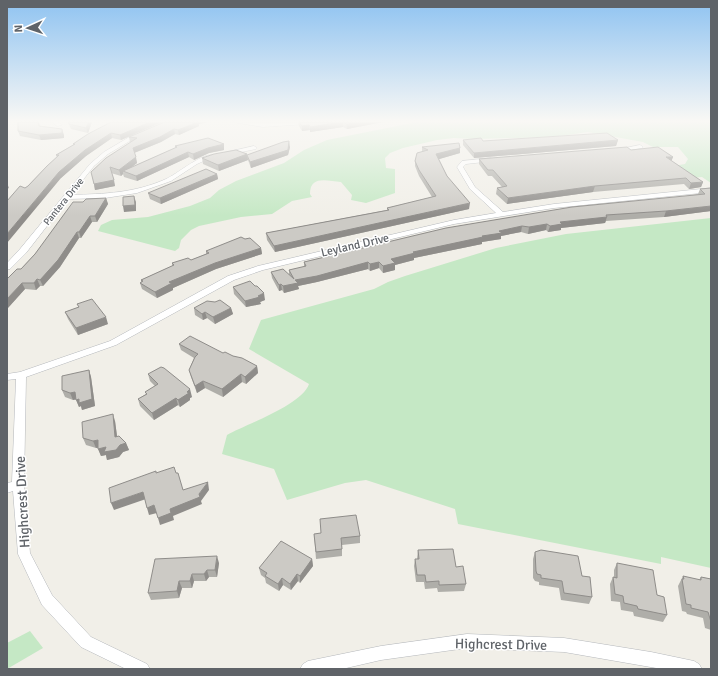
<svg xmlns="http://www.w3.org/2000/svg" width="718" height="676" viewBox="0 0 718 676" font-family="Signika,sans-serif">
  <rect width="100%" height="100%" fill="#f1efe8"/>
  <!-- green -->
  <g fill="#c5e8c5">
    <path d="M417,122H711V183L702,177L692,178L673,166L685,164L688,159L678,147H653L643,142L588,132L553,137L474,139L454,138L437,140L403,148L390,153L385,158L386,168L395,169V193L366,203L351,200L352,195L341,182C327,181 310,175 310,194L312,197L292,201L272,214L241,217L199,226L191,230L181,240L179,248L175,251L98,231L101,225L112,220L148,217L190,206L210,198L219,190L236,181L284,163L304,150L327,140Z"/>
    <path d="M711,218V568L661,557V564L458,524L455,509L366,480L345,483L287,500L274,469L222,454L227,435C247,424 302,405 309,384L249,349L261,320L374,289L388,282L405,276L496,248L566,234Z"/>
    <polygon points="30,631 43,648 7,669 7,643"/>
  </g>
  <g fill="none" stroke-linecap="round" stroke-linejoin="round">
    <!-- minor casing -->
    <g stroke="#b5b8bc" stroke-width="1">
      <g id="minor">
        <polygon points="53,122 58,122 62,125 57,126"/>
        <polygon points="233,122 263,123 310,122 307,124 263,127"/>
        <path d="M138,132L143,133L108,154L94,166L71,195C104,194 135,193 166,179C176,175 205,150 215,156L197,164L171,181L137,193L105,198L68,199L26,253L10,269H7V263L20,249L90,164L104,152Z"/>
        <polygon points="640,145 643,147 642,148 619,152 616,150"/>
        <polygon points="254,146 257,148 256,149 227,155 224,153"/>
        <polygon points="491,158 493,159 493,161 466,164 463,167 475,187 503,212 554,204 711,188 711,192 554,208 454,224 263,270 234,280 116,345 26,377 24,485 30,553 52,595 91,637 147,664 150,669 126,669 81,647 42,605 18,554 13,491 7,493 7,483 12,482 16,379 7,380 7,374 20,372 110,341 228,276 258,266 454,220 496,213 470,189 457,167 462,161"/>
        <polygon points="467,634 564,638 651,652 694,661 699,664 702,669 662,669 564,652 467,648 381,660 342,669 300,669 303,664 308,661 381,646"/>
      </g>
    </g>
    <!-- minor -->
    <use href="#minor" fill="#fff" fill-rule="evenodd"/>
  </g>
  <!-- wall -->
  <g fill="#afaea9">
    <polygon points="18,122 39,122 40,126 64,135 64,138 41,140 20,136 18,131"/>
    <polygon points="68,122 92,122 88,133 71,129"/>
    <polygon points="111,122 162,122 121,140 112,138 86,156 61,178 25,188 28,186 57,157 56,155 73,145 73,144"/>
    <polygon points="298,122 383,122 347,129 343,127 310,132 310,130 302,131 299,126"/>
    <polygon points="162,123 199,124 199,126 179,135 175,134 161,142 134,153 137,163 131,168 175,148 175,146 224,144 224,150 209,153 194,160 189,157 137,181 124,177 123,174 121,176 111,173 115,186 95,190 94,184 131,142 130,142 129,137"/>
    <polygon points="463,140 483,141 618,140 616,146 474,158 463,145"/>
    <polygon points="290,147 288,155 251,168 248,160 219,171 203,164 202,158 247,155"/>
    <polygon points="422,147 460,148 460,153 439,159 447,176 469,209 275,252 267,240 266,233 387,210 387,208 432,197 419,176 415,166 415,161 422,152"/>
    <polygon points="631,150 673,157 671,161 703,182 701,187 689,189 684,184 593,192 507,204 496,194 497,188 502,187 492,176 488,176 479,164 479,159"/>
    <polygon points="217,174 218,179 161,204 150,199 148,193"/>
    <polygon points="711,188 711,211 664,217 606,221 605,223 561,228 561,230 548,232 546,230 528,234 521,232 501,236 501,239 482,242 482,244 414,258 414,260 395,265 395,270 383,273 379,268 370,271 368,269 317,282 298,286 299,289 284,293 282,290 279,291 272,278 271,272 289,274 289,270 304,267 304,262 698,194 700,189"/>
    <polygon points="106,198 108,204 97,222 92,222 81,238 79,238 60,267 43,286 40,286 36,290 25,289 7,309 7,279 21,269 83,202"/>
    <polygon points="261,248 262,254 216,269 173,288 173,290 157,298 142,289 140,283 141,282 141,280 172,266 172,263 191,260 206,254 206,251"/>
    <polygon points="233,287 265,300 260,302 261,304 246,307 234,294"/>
    <polygon points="77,304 108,324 78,335 68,319 65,312 79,307"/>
    <polygon points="194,308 231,308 233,314 215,324 207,318 203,320 195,315"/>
    <polygon points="179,344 233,356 257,366 258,373 246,384 242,382 223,397 205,388 197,393 191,377 189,370 194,358 181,350"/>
    <polygon points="89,370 91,377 95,406 82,410 81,406 79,407 76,399 73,400 65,397 62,390"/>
    <polygon points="148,374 192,397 190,398 190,400 180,407 178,405 154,420 140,406 138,399 146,394 145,392 155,386 150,381"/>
    <polygon points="115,421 117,436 126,443 129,450 123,452 119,457 107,460 106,455 101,456 98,448 96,448 86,445 83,438"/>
    <polygon points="314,534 360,536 360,543 342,545 342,556 316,559"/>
    <polygon points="418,550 456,567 466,584 464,591 438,592 437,588 425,589 424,582 416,582 414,566 415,559 417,559"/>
    <polygon points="535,552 582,576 592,597 589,604 561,600 559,588 539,585 539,582 535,581 533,578 533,559"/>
    <polygon points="312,559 313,566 300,583 298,581 291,590 283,585 279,591 266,583 265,578 261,575 259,568"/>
    <polygon points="219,563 217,577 209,577 206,581 194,581 192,588 182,588 179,598 151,600 148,593"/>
    <polygon points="617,563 657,595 667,615 663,622 634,616 633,612 621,610 620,602 611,601 610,584 613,577 614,577 614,570"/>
    <polygon points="683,576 699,580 701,577 711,579 711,630 705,628 703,618 687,614 686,612 682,611 678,586"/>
  </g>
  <!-- shaded-wall -->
  <g fill="#8f8d8a">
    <polygon points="89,122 92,122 88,133 86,128"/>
    <polygon points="150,122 162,122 121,140 120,135"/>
    <polygon points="195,122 208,122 199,124 199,126 179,135 178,130"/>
    <polygon points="343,122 343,127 310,132 310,127"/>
    <polygon points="360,122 383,122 347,129 347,124"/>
    <polygon points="309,125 310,130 302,131 302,126"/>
    <polygon points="62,129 64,135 64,138 41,140 39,135"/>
    <polygon points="174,129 175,134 161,142 134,153 133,148"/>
    <polygon points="111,133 112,138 86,156 61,178 7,243 7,234 59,172 85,150"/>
    <polygon points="618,140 616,146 474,158 474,153"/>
    <polygon points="289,141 290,147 288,155 251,168 250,162"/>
    <polygon points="224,144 224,150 209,153 194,160 193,154 208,148"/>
    <polygon points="460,148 460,153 436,160 436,154"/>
    <polygon points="188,152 189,157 137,181 136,176"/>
    <polygon points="247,154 248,160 219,171 218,165"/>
    <polygon points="136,157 137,163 125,172 123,171 123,174 121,176 119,170"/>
    <polygon points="666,157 673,157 671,162"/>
    <polygon points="217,174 218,179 161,204 160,198"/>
    <polygon points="114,180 115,186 95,190 94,184"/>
    <polygon points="703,182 701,187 689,189 691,183"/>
    <polygon points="7,183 9,188 7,189"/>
    <polygon points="595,186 593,192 507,204 508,198"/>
    <polygon points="134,196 136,202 136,211 124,212 123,206"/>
    <polygon points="106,198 108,204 97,222 95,216"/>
    <polygon points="470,203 469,209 275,252 274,246"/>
    <polygon points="711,206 711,211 664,217 666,211"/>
    <polygon points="90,216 92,222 81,238 79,232"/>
    <polygon points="607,217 605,223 561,228 561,230 548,232 550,226 560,222"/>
    <polygon points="547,224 546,230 528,234 529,227"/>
    <polygon points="522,226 521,232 501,236 501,239 482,242 482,244 414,258 414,260 395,265 395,270 383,273 383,266 391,259 413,252 499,231"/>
    <polygon points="77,232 79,238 60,267 43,286 40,280"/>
    <polygon points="261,248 262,254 216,269 173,288 173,290 157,298 155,292 169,282 215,263"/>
    <polygon points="368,262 368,269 317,282 298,286 299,289 284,293 283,286 295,280"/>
    <polygon points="379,262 379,268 370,271 370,264"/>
    <polygon points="37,279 40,286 36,290 34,283"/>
    <polygon points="22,283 25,289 7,309 7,299"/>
    <polygon points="281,284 282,290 279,291 279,285"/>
    <polygon points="264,293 265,300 260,302 261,304 246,307 245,301"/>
    <polygon points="231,308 233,314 215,324 213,317"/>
    <polygon points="205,312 207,318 203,320 202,314"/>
    <polygon points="106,317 108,324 78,335 76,328"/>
    <polygon points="257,366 258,373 246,384 245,377"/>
    <polygon points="89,370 91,377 95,406 82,410 81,406 79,407 76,400"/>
    <polygon points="241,374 242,382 223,397 222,389"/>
    <polygon points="203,381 205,388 197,393 195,386"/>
    <polygon points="190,389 192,397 190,398 190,400 180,407 178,400 187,392"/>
    <polygon points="75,392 78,399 73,400 70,393"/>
    <polygon points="176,398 178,405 154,420 152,413"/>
    <polygon points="113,414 115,421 118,444 115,437"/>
    <polygon points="98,440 101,447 96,448 93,441"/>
    <polygon points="126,443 129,450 123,452 119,457 107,460 106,455 101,456 98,449"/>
    <polygon points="208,482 209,490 201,501 202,504 173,516 174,520 160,525 158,518 170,509 199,494"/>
    <polygon points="143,492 146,499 114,510 111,503"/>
    <polygon points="154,505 157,513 149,515 147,508"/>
    <polygon points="217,556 219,563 217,577 215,570"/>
    <polygon points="312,559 313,566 300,583 300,576"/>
    <polygon points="207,570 209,577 206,581 204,574"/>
    <polygon points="192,574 194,581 192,588 190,581"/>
    <polygon points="297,574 298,581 291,590 290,584"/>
    <polygon points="282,578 283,585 279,591 278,584"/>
    <polygon points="179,581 182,588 179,598 177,591"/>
  </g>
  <!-- building -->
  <g fill="#cccac5" stroke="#8f8d8a">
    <polygon points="18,122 38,122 39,126 62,129 62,133 39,135 18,131"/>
    <polygon points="68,122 89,122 86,128 69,124"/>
    <polygon points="111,122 150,122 120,135 111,133 85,150 59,172 7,234 7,201 20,186 25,188 28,186 47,166 59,155 56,155 75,144 73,144 88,134"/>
    <polygon points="165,122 198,122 178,130 174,129 160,137 133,148 136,157 119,170 110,167 114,180 94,184 91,172 106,158 137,138 129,137 162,123"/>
    <polygon points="299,122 360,122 347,124 343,122 310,127 309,125 302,126"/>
    <polygon points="607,133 618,140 474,153 463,140 481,138 483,141"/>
    <polygon points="208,138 224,144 208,148 193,154 188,152 136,176 123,171 177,147 175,146"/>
    <polygon points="289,141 288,150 250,162 247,155 283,142"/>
    <polygon points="459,143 460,148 436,154 447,176 470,203 274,246 266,233 389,210 387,208 436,196 419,170 415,161 417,153 428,150 422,147"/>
    <polygon points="627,147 631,150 658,147 673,157 666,157 703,182 691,183 686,178 595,186 508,198 497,188 507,186 493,170 488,170 479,159"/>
    <polygon points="236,150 247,154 218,165 202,158 214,154"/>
    <polygon points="206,169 217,174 160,198 148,193"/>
    <polygon points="711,188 711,206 666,211 606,215 607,217 560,222 562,224 550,226 547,224 529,227 522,226 499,231 502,233 482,236 483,237 413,252 415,253 391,259 395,263 383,266 379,262 370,264 368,262 317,276 295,280 298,283 283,286 281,284 279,285 271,272 283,269 294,279 289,270 306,266 304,262 446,228 572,207 705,194 700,189"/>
    <polygon points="134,196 135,205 123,206 123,197"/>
    <polygon points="106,198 95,216 90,216 79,232 77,232 58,260 40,280 37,279 34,283 22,283 7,299 7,279 17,269 21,269 35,254 73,202 83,202 86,199"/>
    <polygon points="241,237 245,239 250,238 261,248 215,263 169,282 172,283 155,292 140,283 143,281 141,280 174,265 172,263 188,258 191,260 209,253 206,251"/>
    <polygon points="250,281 255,286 257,286 264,293 258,296 260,297 245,301 233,287"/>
    <polygon points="92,299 106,317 76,328 65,312 79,307 77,304"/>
    <polygon points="220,300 231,308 213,317 205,312 202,314 194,308 207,301 215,302"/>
    <polygon points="190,336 223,353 225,352 233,356 242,358 257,366 245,377 241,374 222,389 203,381 195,386 189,370 195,357 198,354 179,344"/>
    <polygon points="161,367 164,368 190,389 187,392 189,393 178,400 176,398 152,413 138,399 147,394 145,392 158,384 148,374"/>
    <polygon points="89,370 92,399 79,403 79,399 76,400 75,392 70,393 62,390 62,376"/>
    <polygon points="113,414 115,437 119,436 126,443 120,445 116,450 104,452 106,447 98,449 98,440 93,441 83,438 82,422"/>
    <polygon points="174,467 176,473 178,473 183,490 208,482 199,494 200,497 170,509 171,513 158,518 154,505 147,508 143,492 111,503 109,488 156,471 156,473"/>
    <polygon points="356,515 360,536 341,538 342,549 316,552 314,534 321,533 320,519"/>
    <polygon points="281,541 312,559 300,576 297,574 290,584 282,578 278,584 265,576 267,573 259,568"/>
    <polygon points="453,549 456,567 463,566 466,584 439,585 439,581 426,582 425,575 417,575 415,559 419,559 418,550"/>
    <polygon points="541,550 578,556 582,576 590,577 592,597 564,593 562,581 541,578 541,575 537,574 536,571 535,552"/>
    <polygon points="217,556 215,570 207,570 204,574 192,574 190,581 179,581 177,591 148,593 155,559"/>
    <polygon points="617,563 653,570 657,595 664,597 667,615 638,609 637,606 624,603 623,596 615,594 613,577 617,578"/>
    <polygon points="683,576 701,580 701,577 711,579 711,622 708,612 691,608 691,605 686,604 682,579 684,579"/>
  </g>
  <!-- sky -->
  <linearGradient id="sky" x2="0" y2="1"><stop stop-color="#8fc3f1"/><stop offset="0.56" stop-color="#f9f8f5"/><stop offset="1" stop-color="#f9f8f5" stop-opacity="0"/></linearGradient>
  <rect width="718" height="216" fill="url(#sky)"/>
  <g text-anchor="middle" stroke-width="3" stroke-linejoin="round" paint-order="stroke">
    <!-- far-street labels -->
    <g font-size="10" fill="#5f6368" stroke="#fff">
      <text transform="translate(63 201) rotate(-51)" y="4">Pantera Drive</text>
    </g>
    <!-- street labels -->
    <g font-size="12" fill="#5f6368" stroke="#fff">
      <text transform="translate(355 245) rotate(-13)" y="4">Leyland Drive</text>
    </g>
    <!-- near-street labels -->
    <g font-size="14" fill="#5f6368" stroke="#fff">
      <text transform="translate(22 502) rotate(-93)" y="5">Highcrest Drive</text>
      <text transform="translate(501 644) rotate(1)" y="5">Highcrest Drive</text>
    </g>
  </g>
  <!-- border -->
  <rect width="718" height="676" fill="none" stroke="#5f6368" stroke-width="16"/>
  <!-- north arrow -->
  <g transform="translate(28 28) rotate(267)" stroke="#ffffff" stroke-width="3" paint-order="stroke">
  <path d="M0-3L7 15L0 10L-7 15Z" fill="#5f6368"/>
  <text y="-6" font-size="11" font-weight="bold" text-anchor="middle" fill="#5f6368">N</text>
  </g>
</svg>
